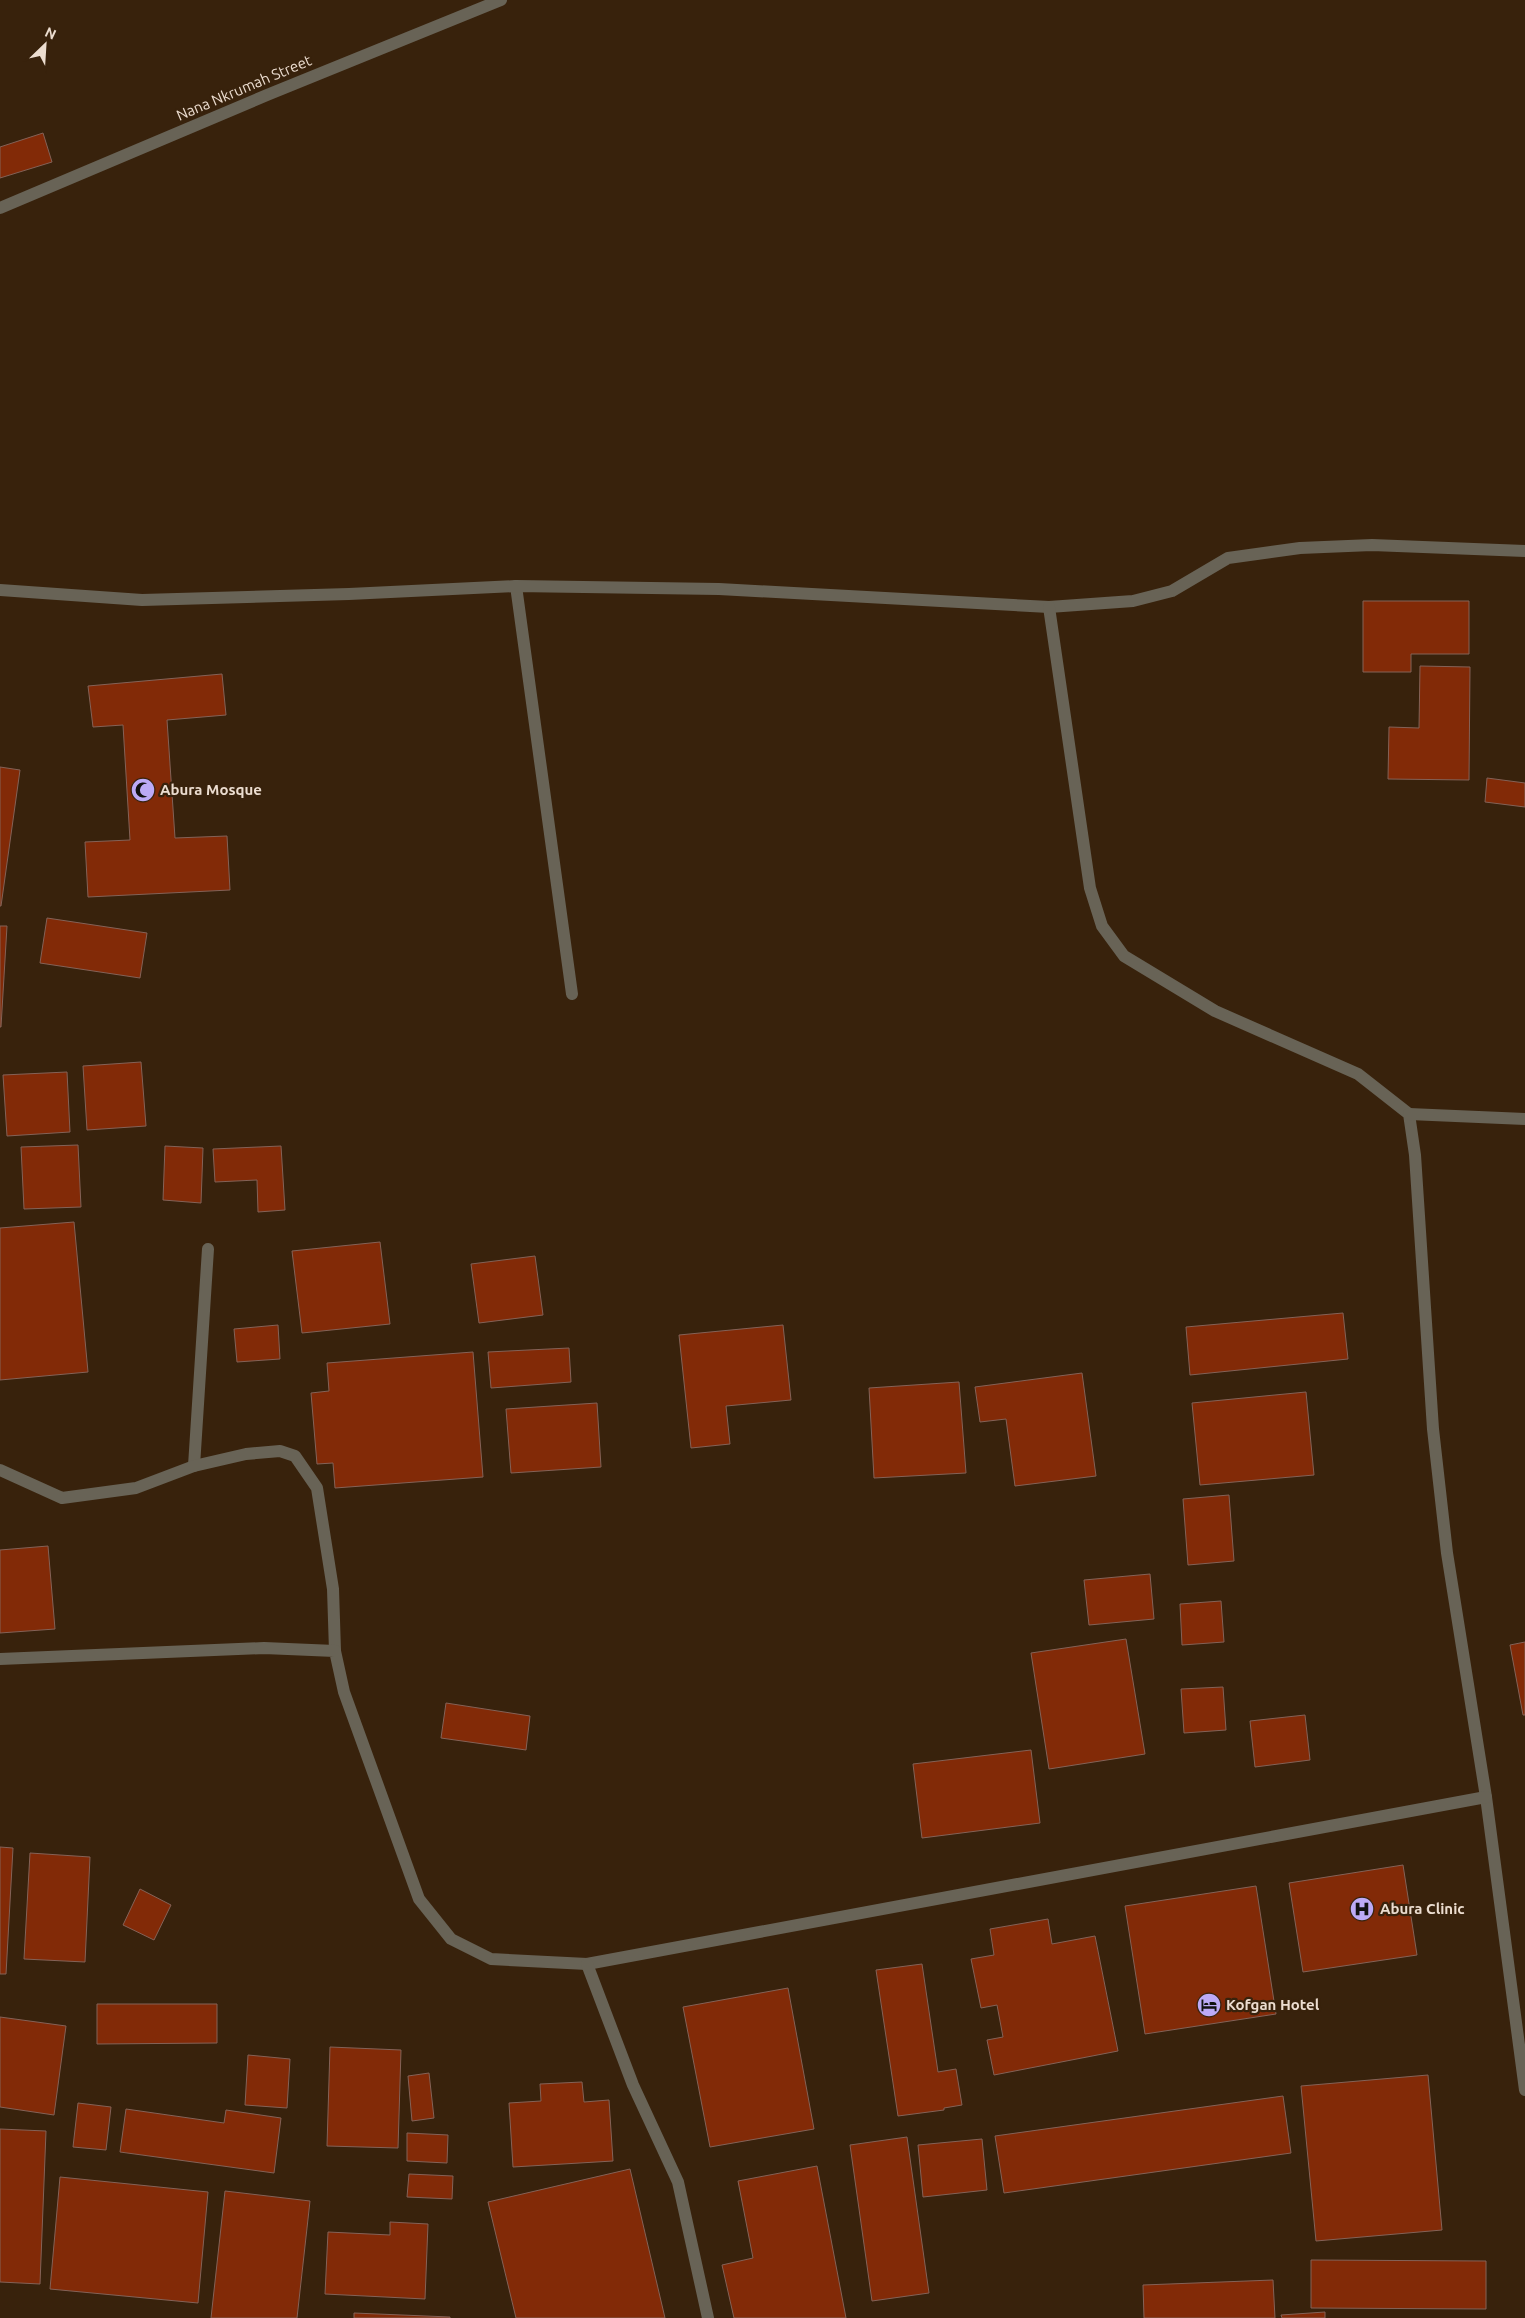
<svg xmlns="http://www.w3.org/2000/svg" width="1525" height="2318" viewBox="0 0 1525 2318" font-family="Ubuntu,sans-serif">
  <rect width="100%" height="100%" fill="#38220c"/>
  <!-- building -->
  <g fill="#822a07" stroke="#846257">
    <polygon points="43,133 52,162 0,178 0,147"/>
    <polygon points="1363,601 1469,601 1469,654 1411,654 1411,672 1363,672"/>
    <polygon points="1420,666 1470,667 1469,780 1388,779 1389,727 1419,728"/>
    <polygon points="222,674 226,715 167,720 175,838 227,836 230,890 88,897 85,842 130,840 123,725 93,727 88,686"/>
    <polygon points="0,767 20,770 1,906 0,906"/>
    <polygon points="1487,778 1525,783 1525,807 1485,802"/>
    <polygon points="47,918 147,933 140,978 40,963"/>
    <polygon points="0,926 7,926 1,1027 0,1027"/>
    <polygon points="141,1062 146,1126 87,1130 83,1066"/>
    <polygon points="67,1072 70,1132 7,1136 3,1075"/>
    <polygon points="78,1145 81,1207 24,1209 21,1147"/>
    <polygon points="165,1146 203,1148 201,1203 163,1200"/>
    <polygon points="281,1146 285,1210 258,1212 257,1180 215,1182 213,1149"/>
    <polygon points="74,1222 88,1372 0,1380 0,1228"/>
    <polygon points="380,1242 390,1324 302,1333 292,1251"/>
    <polygon points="535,1256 543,1315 479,1323 471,1264"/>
    <polygon points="1343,1313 1348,1359 1190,1375 1186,1327"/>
    <polygon points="278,1325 280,1359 237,1362 234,1329"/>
    <polygon points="783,1325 791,1400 726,1406 730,1444 691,1448 679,1335"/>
    <polygon points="569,1348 571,1382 491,1388 488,1352"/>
    <polygon points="473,1352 483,1477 335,1488 333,1463 317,1464 311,1393 329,1391 327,1363"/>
    <polygon points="1082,1373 1096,1476 1015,1486 1006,1419 980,1422 975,1387"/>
    <polygon points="959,1382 966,1473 874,1478 869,1388"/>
    <polygon points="1306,1392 1314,1475 1200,1485 1192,1403"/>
    <polygon points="597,1403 601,1467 511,1473 506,1409"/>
    <polygon points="1229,1495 1234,1561 1188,1565 1183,1499"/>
    <polygon points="48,1546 55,1629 0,1633 0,1550"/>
    <polygon points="1150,1574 1154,1619 1089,1625 1084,1580"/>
    <polygon points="1221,1601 1224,1642 1182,1645 1180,1604"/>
    <polygon points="1126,1639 1145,1754 1049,1769 1031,1653"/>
    <polygon points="1525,1642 1525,1715 1523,1715 1510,1645"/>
    <polygon points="1223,1687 1226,1730 1184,1733 1181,1689"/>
    <polygon points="446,1703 530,1716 526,1750 441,1738"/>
    <polygon points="1305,1715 1310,1760 1255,1767 1250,1721"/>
    <polygon points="1031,1750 1040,1823 922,1838 913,1764"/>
    <polygon points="0,1847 13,1848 6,1974 0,1974"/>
    <polygon points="30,1853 90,1857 85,1962 24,1959"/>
    <polygon points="1403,1865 1417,1955 1303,1972 1289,1883"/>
    <polygon points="1256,1886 1276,2014 1145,2034 1125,1906"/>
    <polygon points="140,1889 171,1905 154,1940 123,1925"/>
    <polygon points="1048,1919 1052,1944 1095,1936 1118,2051 994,2075 987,2040 1003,2037 997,2005 981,2008 971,1959 994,1955 990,1929"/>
    <polygon points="922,1964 938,2072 956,2069 962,2105 944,2108 944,2110 898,2116 876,1970"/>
    <polygon points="788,1988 814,2129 710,2147 683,2007"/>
    <polygon points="97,2004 217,2004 217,2043 97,2044"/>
    <polygon points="0,2017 66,2026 54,2115 0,2107"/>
    <polygon points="330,2047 401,2050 398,2148 327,2146"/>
    <polygon points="248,2055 290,2059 287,2108 245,2105"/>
    <polygon points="429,2073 434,2118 412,2121 408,2076"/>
    <polygon points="1428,2075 1442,2230 1316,2241 1301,2086"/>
    <polygon points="582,2082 584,2102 609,2100 613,2161 513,2167 509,2103 541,2101 540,2084"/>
    <polygon points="1283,2096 1291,2153 1004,2193 995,2136"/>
    <polygon points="78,2103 111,2107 106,2150 73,2147"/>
    <polygon points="126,2109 224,2123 226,2110 281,2118 274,2173 120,2152"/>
    <polygon points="0,2129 46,2131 40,2284 0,2282"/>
    <polygon points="407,2133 448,2135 447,2163 407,2161"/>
    <polygon points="907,2137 929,2293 872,2301 850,2145"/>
    <polygon points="982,2139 987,2190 923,2197 918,2145"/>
    <polygon points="817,2166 846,2318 734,2318 722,2265 753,2258 738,2181"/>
    <polygon points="630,2169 665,2318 516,2318 488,2202"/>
    <polygon points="409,2174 453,2176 452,2199 407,2197"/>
    <polygon points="60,2177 208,2192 198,2303 50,2289"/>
    <polygon points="225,2191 310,2201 297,2318 211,2318"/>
    <polygon points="390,2222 428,2224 425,2299 325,2294 328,2232 390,2235"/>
    <polygon points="1311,2260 1486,2261 1486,2309 1311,2308"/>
    <polygon points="1273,2280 1275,2318 1144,2318 1143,2285"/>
    <polygon points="1325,2312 1325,2318 1282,2318 1281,2315"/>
    <polygon points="354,2313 450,2317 450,2318 354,2318"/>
  </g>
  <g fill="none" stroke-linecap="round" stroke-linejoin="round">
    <!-- minor -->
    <g stroke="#686356" stroke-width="12">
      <polyline points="0,208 267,95 501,0"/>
      <polyline points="516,586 572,994"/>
      <polyline points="0,590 142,600 349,594 516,586 719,589 1049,607 1133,601 1172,591 1228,558 1300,548 1372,545 1525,551"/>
      <polyline points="1049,607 1090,888 1102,926 1124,956 1215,1011 1358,1074 1409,1114 1415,1155 1433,1429 1447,1553 1486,1797 1525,2090"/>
      <polyline points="1409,1114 1525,1119"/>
      <polyline points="194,1466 208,1249"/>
      <polyline points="0,1470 62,1498 136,1488 194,1466 246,1454 280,1451 295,1456 317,1488 333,1589 335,1651"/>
      <polyline points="0,1659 264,1648 335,1651 344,1692 419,1899 451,1939 491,1959 587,1964 1486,1797"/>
      <polyline points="587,1964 633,2085 678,2182 708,2318"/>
    </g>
  </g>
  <!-- icons -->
  <defs>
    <g id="mosque-disc" transform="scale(1.25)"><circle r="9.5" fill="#bcaaf6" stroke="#38220c"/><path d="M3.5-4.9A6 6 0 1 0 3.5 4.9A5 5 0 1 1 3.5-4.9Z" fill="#111"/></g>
    <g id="hospital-disc" transform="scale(1.25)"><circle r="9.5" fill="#bcaaf6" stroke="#38220c"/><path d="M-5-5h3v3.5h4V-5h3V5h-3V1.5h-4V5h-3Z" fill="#111"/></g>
    <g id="hotel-disc" transform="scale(1.25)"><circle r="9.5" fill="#bcaaf6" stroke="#38220c"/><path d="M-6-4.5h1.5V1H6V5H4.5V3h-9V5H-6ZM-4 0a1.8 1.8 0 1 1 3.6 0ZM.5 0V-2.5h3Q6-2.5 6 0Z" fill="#111"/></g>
  </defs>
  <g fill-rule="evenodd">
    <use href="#mosque-disc" x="143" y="790"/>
    <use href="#hospital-disc" x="1362" y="1909"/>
    <use href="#hotel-disc" x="1209" y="2005"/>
  </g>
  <g text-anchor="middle" stroke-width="4.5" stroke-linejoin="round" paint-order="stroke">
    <!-- street labels -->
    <g font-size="15" fill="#ecddd0" stroke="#38220c">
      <text transform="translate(244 88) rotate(-23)" y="5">Nana Nkrumah Street</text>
    </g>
    <!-- poi labels -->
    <g font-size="15" font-weight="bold" fill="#ecddd0" stroke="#38220c" text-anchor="start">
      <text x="160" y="795">Abura Mosque</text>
      <text x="1380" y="1914">Abura Clinic</text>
      <text x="1226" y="2010">Kofgan Hotel</text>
    </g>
  </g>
  <!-- north arrow -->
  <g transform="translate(45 45) rotate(25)" stroke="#38220c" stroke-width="4" paint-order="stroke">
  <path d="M0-4L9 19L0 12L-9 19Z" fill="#ecddd0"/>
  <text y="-8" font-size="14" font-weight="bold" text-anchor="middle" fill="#ecddd0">N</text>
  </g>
</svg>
